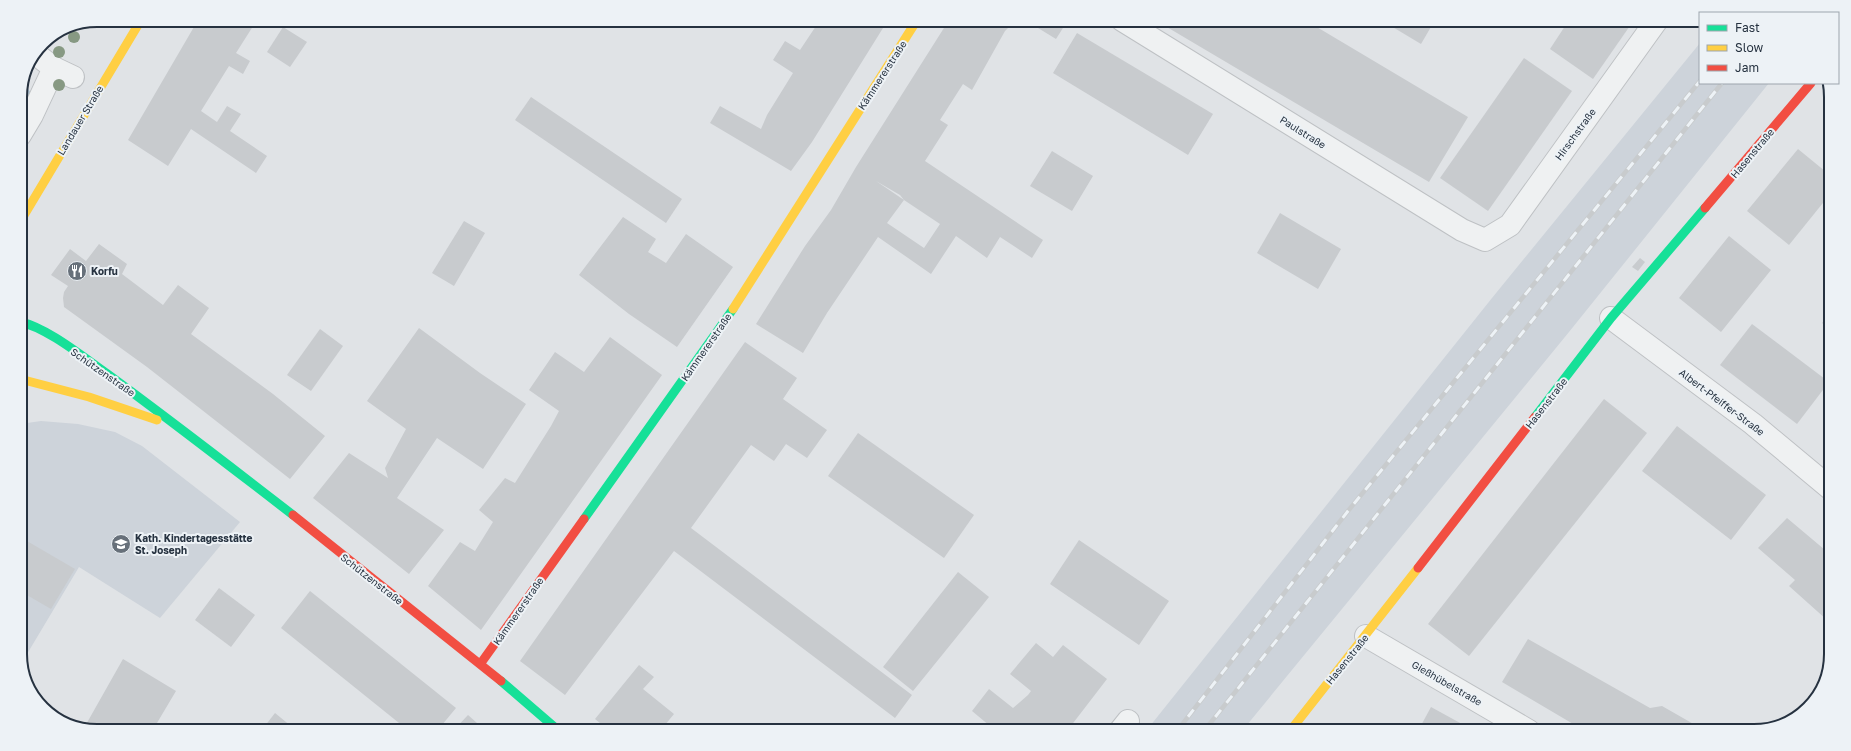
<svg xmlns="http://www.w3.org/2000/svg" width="1851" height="751" viewBox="0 0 1851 751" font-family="'Golos Text',sans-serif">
  <rect width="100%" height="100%" fill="#e0e3e6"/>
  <!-- built -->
  <g fill="#cdd3da">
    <polygon points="1700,43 1700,83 1769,83 1569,332 1242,731 1146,731 1492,298"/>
    <polygon points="41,421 78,424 115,432 142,446 240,522 160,618 79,567 27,654 20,650 20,424"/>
  </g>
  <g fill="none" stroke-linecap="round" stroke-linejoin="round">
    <!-- stream -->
    <path stroke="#acc3d3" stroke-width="9" d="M20,111C28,105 29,95 22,88"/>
  </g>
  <!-- building -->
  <g fill="#c8cbce" fill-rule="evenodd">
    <polygon points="198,20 257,20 236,53 250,61 243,74 229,66 201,111 217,122 227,106 241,114 230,131 267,156 256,173 191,129 168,166 128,140"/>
    <polygon points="820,20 888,20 812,142 791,171 710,123 720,106 761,129 767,115 793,73 773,60 785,41 800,50"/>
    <path d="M949,20H1016L1005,31L972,90L963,84L940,120L948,125L925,161L1043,240L1032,258L1000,237L987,258L956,236L931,274L878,237L827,313L803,353L756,324L805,246L831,210L856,167ZM876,181L900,195L904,200ZM904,200L940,224L924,248L887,223Z"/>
    <polygon points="1025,20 1068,20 1056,39"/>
    <polygon points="1155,20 1263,20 1273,26 1277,20 1305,20 1468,117 1429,182"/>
    <polygon points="1381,20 1435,20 1421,44"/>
    <polygon points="1569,20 1634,20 1593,79 1550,49"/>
    <polygon points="283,27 307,42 290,67 267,52"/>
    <polygon points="1077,33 1213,114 1188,155 1053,73"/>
    <polygon points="1524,58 1572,91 1488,211 1440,178"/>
    <polygon points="531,97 682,199 666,223 515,120"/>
    <polygon points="1798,149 1831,176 1831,193 1789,245 1747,211"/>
    <polygon points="1052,151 1093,176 1072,211 1030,186"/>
    <polygon points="1280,213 1341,249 1318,289 1257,253"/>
    <polygon points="623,217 656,239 648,252 666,263 686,234 733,267 677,347 629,314 579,275"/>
    <polygon points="464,221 485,233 454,286 432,273"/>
    <polygon points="1729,236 1771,270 1721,332 1679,298"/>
    <polygon points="99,244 127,264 122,274 163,305 178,285 209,308 191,334 273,394 325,436 290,479 147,367 64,307 63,298 64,292 68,286 51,275 70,249 86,261"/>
    <polygon points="1640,258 1645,262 1638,271 1632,267"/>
    <polygon points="1831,312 1831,330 1822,323"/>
    <polygon points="1752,324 1829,382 1797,424 1720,365"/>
    <polygon points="419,328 480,373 526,404 483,469 437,438 397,498 444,530 409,574 313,498 349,453 388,478 385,468 406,429 367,401"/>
    <polygon points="320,329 343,346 311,391 287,375"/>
    <polygon points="610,337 662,375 481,630 428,586 460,542 475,551 493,522 479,510 505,478 515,483 551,426 559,411 529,390 555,352 584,372"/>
    <polygon points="745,342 797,378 783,399 827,430 807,458 786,444 774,461 751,445 691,528 912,695 895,718 674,551 565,695 520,661"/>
    <polygon points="1604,399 1647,433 1469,656 1428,624"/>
    <polygon points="1677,426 1766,495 1731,540 1642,471"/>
    <polygon points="858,433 974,515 944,558 828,476"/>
    <polygon points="1831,439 1831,452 1825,447"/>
    <polygon points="1787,518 1831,555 1831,616 1827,620 1789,586 1795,580 1758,548"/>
    <polygon points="20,537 75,569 51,609 20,591"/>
    <polygon points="1079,540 1169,601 1139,645 1050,584"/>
    <polygon points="958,572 989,597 913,691 883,667"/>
    <polygon points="219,588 255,615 231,647 195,620"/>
    <polygon points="310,591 456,708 437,731 409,731 281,628"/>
    <polygon points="1528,639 1650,708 1662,706 1697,726 1694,731 1585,731 1502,682"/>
    <polygon points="1036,643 1053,657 1063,645 1107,679 1067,731 996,731 972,711 989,689 1013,708 1028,695 1031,691 1010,674"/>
    <polygon points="123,659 176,691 154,728 149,725 146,731 135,731 122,723 117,731 97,731 84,728"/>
    <polygon points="639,665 654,677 643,689 674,714 660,731 610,731 595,719"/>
    <polygon points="1431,707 1462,724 1473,731 1418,731"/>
    <polygon points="275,713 297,731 261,731"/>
    <polygon points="468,715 486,731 453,731"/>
    <polygon points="908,727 913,731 904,731"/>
  </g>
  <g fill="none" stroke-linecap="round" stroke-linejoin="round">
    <!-- street casing -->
    <g stroke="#bec1c4" stroke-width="24">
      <g id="street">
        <polyline points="1122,20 1462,230 1485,240 1510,225 1657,20"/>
        <polyline points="37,55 54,68 73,77"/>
        <polyline points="20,135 32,115 54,68"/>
        <polyline points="1611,318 1753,424 1831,489"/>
        <polyline points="1366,636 1529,731"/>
        <polyline points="1120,731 1128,721"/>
      </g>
    </g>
    <!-- street -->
    <use href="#street" stroke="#eff1f2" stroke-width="22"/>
    <!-- fast -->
    <g stroke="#16e098" stroke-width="9">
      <path d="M20,322C46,327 83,357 106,373C169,419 231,467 293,515"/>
      <polyline points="1535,417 1611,318 1705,208"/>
      <polyline points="584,519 733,309"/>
      <polyline points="501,681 559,731"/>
    </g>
    <!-- slow -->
    <g stroke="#ffcf43" stroke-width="9">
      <polyline points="20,222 141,20"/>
      <polyline points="733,309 917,20"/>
      <polyline points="20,379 89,397 157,420"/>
      <polyline points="1290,731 1418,568"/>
    </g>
    <!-- jam -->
    <g stroke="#f24e42" stroke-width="9">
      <polyline points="1705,208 1811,83"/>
      <polyline points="293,515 501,681"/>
      <polyline points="1418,568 1535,417"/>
      <polyline points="481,663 584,519"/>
    </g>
    <!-- rail casing -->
    <g stroke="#c8cbcd" stroke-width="4.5">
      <g id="rail">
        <polyline points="1177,731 1348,511 1700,81"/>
        <polyline points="1204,731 1722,83"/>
      </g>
    </g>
    <!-- rail -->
    <use href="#rail" stroke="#edf2f6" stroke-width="3" stroke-dasharray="9" stroke-linecap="butt"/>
  </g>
  <!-- trees -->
  <g fill="#879983">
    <circle cx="74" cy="37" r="6"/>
    <circle cx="59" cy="52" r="6"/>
    <circle cx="59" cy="85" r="6"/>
  </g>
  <!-- icons -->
  <defs>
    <g id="restaurant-disc" transform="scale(1)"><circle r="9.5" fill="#67707a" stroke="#edf2f6"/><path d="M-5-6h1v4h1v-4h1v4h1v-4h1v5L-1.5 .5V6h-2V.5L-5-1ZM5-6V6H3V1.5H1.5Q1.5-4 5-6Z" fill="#fff"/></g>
    <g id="school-disc" transform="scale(1)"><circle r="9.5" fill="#67707a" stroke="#edf2f6"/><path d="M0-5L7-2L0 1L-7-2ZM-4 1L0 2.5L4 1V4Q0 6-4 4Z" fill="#fff"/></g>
  </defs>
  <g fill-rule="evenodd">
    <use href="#restaurant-disc" x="77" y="271"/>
    <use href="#school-disc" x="121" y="544"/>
  </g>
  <g text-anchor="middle" stroke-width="4" stroke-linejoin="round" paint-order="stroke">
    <!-- street labels -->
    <g font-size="10" fill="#263240" stroke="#edf2f6">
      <text transform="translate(882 75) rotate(-57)" y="4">Kämmererstraße</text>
      <text transform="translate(80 120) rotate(-59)" y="4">Landauer Straße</text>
      <text transform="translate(1303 132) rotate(32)" y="4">Paulstraße</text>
      <text transform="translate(1575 134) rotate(-54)" y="4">Hirschstraße</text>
      <text transform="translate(1752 153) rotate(-50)" y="4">Hasenstraße</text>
      <text transform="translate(706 347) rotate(-55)" y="4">Kämmererstraße</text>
      <text transform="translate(103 372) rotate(35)" y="4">Schützenstraße</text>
      <text transform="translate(1722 402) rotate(37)" y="4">Albert-Pfeiffer-Straße</text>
      <text transform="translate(1546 403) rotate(-52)" y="4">Hasenstraße</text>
      <text transform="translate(372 579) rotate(38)" y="4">Schützenstraße</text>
      <text transform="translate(518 611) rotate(-55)" y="4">Kämmererstraße</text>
      <text transform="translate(1347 659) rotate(-51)" y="4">Hasenstraße</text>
      <text transform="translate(1447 683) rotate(30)" y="4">Gießhübelstraße</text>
    </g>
    <!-- poi labels -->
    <g font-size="10" font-weight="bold" fill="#263240" stroke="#edf2f6" text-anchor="start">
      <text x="91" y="275">Korfu</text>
      <text x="135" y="542">Kath. Kindertagesstätte<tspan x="135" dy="12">St. Joseph</tspan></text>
    </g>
  </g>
  <!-- crop -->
  <path d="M0 0H1851V751H0ZM97 27H1754A70 70 0 0 1 1824 97V654A70 70 0 0 1 1754 724H97A70 70 0 0 1 27 654V97A70 70 0 0 1 97 27Z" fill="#edf2f6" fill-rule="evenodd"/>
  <path fill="none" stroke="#263240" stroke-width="2" d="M97 27H1754A70 70 0 0 1 1824 97V654A70 70 0 0 1 1754 724H97A70 70 0 0 1 27 654V97A70 70 0 0 1 97 27Z"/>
  <!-- legend -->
  <rect x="1699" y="12" width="140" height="72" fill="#edf2f6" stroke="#9da5ad"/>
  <rect x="1707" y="25" width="20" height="6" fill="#16e098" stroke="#9da5ad"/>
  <text x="1735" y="32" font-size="12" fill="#263240">Fast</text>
  <rect x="1707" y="45" width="20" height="6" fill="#ffcf43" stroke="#9da5ad"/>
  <text x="1735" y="52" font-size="12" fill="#263240">Slow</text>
  <rect x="1707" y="65" width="20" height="6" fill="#f24e42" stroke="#9da5ad"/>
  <text x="1735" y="72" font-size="12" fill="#263240">Jam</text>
</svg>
